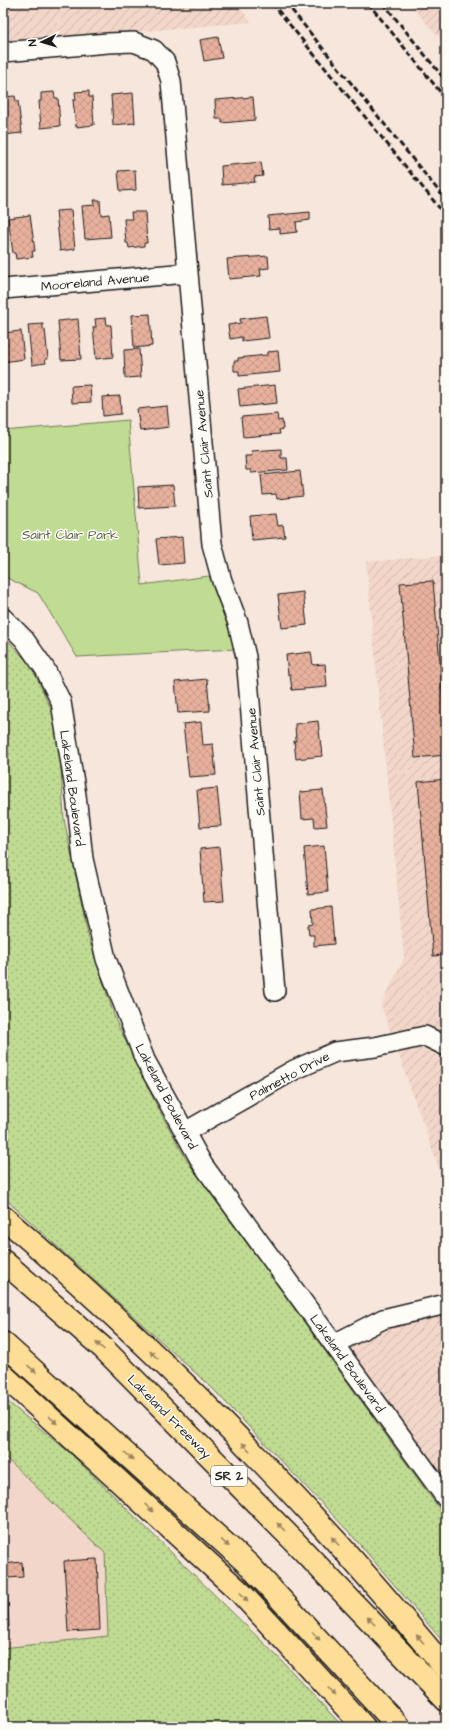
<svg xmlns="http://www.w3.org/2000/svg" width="449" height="1730" viewBox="0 0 449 1730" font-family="'Architects Daughter',sans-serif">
  <defs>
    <pattern id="industrial-furrows" width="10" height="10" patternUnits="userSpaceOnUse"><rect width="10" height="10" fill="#f2d6c9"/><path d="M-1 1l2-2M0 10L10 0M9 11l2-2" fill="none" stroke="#cfb7ac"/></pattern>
    <pattern id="grass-dots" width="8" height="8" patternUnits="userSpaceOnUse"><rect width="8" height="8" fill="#c0db92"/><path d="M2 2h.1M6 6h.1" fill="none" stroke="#a4bb7d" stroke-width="1.8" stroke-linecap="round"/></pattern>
    <pattern id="building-cross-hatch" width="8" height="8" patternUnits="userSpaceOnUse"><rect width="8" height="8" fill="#e8b19d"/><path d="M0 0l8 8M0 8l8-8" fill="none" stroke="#c69887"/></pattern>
  </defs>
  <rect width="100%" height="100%" fill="#f7e6dc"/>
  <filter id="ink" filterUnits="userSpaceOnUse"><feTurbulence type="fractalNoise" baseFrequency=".025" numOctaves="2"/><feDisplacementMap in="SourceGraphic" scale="8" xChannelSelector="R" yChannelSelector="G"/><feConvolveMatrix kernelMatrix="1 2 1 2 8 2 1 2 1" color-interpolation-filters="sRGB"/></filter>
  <g filter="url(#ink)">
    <!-- built -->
    <polygon fill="#f2d6c9" points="3,1455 105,1553 108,1636 3,1648"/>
    <!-- industrial -->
    <g fill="url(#industrial-furrows)">
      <polygon points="3,3 236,3 251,22 3,43"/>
      <polygon points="409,3 446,3 446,46"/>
      <polygon points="446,555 446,1188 381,1005 404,958 366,562"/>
      <polygon points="446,1315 446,1485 345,1345 387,1325"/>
    </g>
    <!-- grass -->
    <g fill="url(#grass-dots)" stroke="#6e7c57">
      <polygon points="3,635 32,667 53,714 60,753 64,819 89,939 116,1021 156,1104 186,1159 446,1518 446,1645 349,1532 212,1388 3,1197"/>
      <polygon points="3,1398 69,1452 281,1660 343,1727 3,1727 3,1648 108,1636 105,1553 3,1455"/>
    </g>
    <!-- green -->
    <polygon fill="#c0db92" stroke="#6e7c57" points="128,420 142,585 209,576 236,649 77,657 38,593 3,576 3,431"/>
    <!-- building -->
    <g fill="url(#building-cross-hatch)" stroke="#1c1c1c">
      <polygon points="218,37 222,58 204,61 200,40"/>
      <polygon points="89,91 89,97 92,97 94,125 76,127 73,100 76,100 75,92"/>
      <polygon points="54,92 55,98 58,98 60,126 41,128 39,101 41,101 41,93"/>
      <polygon points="133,93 135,123 113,125 111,95"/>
      <polygon points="15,96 16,101 18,101 22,133 3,135 3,97"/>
      <polygon points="253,97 255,120 222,123 222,119 216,119 215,100"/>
      <polygon points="261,162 263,176 254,177 255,182 222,185 221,166"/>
      <polygon points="135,170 136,190 120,191 118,171"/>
      <polygon points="94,200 100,200 101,215 109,214 111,237 85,239 82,206 95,205"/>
      <polygon points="71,210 75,249 60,251 56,211"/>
      <polygon points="131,212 145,212 147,243 144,243 144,246 129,248 128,243 126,243 124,219 132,219"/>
      <polygon points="310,212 310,220 296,222 297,232 280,234 280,228 269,229 268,216"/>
      <polygon points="30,215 35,251 32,251 33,257 16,259 15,253 13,253 8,218"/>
      <polygon points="268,256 269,268 260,269 261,276 229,279 227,259"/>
      <polygon points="150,314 152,346 134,348 132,315"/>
      <polygon points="266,316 269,338 242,341 242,337 230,339 228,325 241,323 240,319"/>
      <polygon points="106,318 107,325 111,325 113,357 96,359 93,327 96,327 95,319"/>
      <polygon points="78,319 81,359 61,360 58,321"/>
      <polygon points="43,324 43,330 45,329 48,359 45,359 46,363 32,365 28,325"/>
      <polygon points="21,331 24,359 3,362 3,333"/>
      <polygon points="139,349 141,377 125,378 124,350"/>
      <polygon points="278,351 280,372 239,376 239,371 234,371 234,361 238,361 238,358 267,355 267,352"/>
      <polygon points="90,385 91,402 72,403 71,386"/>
      <polygon points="275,385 277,403 240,407 238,389"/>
      <polygon points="120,396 121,414 103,416 102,397"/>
      <polygon points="167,406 169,427 140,431 137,409"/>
      <polygon points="277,414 278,421 282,420 283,429 279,430 280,434 243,437 241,417"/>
      <polygon points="281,449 281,458 287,458 288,470 251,473 251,470 246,470 245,456 252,456 251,451"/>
      <polygon points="300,471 303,496 277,499 276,494 263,495 261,475"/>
      <polygon points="173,485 175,506 139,508 138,487"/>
      <polygon points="276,514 278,526 283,525 285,537 252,540 250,516"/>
      <polygon points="182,537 184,563 159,565 156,539"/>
      <polygon points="433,581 446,733 446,755 415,758 400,583"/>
      <polygon points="303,592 307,625 282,628 278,595"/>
      <polygon points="311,652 313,665 325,664 327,687 292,690 290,674 288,675 286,655"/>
      <polygon points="207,679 210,711 178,713 175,682"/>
      <polygon points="318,721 322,756 296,759 294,741 296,741 295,724"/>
      <polygon points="201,722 203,745 213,744 216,775 189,777 183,724"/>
      <polygon points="446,779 446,955 433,956 418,782"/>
      <polygon points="217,788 221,826 200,827 197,790"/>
      <polygon points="323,790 327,826 315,827 314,818 302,819 300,792"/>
      <polygon points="324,846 328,892 308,894 304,848"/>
      <polygon points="219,847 224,901 204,902 200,849"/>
      <polygon points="331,907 334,944 314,946 314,935 309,935 308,925 313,924 312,909"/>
      <polygon points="97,1559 100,1630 68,1632 64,1561"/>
      <polygon points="22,1562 23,1577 7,1578 9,1627 3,1627 3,1564"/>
    </g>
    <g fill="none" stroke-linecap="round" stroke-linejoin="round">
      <!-- minor casing -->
      <g stroke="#1c1c1c" stroke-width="22">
        <g id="minor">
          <polyline points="3,52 108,43 134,42 154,50 165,62 171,81 212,544 222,581 238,623 246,657 275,991"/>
          <polyline points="3,289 187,273"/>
          <polyline points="3,618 24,639 45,669 61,702 76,795 83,859 106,959 145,1060 203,1165 446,1498"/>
          <polyline points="185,1132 294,1070 335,1052 375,1047 425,1036 446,1046"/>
          <polyline points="334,1344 383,1319 446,1304"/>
        </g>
      </g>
      <!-- highway casing -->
      <g stroke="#1c1c1c" stroke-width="25">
        <g id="highway">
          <path d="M3,1217C120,1317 230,1425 334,1539C372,1581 409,1625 446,1669"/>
          <polyline points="3,1261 103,1348 294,1541 446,1700"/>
          <polyline points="3,1343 249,1565 399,1727"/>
          <polyline points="3,1375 240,1592 364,1727"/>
        </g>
      </g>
      <!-- minor -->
      <use href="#minor" stroke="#fdfcf7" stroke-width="19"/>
      <!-- highway -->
      <use href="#highway" stroke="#fedd96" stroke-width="22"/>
      <!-- rail -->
      <g stroke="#1c1c1c" stroke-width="3" stroke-dasharray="6 3" stroke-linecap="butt">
        <polyline points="272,3 446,216"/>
        <polyline points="286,3 446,200"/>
        <polyline points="368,3 446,99"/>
        <polyline points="383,3 446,81"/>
      </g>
    </g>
    <!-- one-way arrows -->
    <defs><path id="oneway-solid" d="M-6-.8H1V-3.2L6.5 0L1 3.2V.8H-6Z"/></defs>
    <g fill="#98865f">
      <use href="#oneway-solid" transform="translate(100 1346) rotate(-138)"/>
      <use href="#oneway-solid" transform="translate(154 1355) rotate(-137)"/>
      <use href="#oneway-solid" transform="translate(32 1369) rotate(41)"/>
      <use href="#oneway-solid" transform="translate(53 1420) rotate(43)"/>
      <use href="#oneway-solid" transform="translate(246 1447) rotate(-134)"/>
      <use href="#oneway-solid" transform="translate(129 1456) rotate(42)"/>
      <use href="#oneway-solid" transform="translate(149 1508) rotate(43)"/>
      <use href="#oneway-solid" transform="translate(281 1527) rotate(-135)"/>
      <use href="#oneway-solid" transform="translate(335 1541) rotate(-132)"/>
      <use href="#oneway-solid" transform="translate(225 1543) rotate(42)"/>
      <use href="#oneway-solid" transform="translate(244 1597) rotate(47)"/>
      <use href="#oneway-solid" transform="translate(371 1621) rotate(-134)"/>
      <use href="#oneway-solid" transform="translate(316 1636) rotate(47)"/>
      <use href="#oneway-solid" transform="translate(420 1639) rotate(-131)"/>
      <use href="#oneway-solid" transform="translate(332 1692) rotate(47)"/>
    </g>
  </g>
  <g text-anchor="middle" stroke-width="3" stroke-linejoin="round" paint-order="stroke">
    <!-- shield labels -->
    <rect fill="#fdfcf7" stroke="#605f5e" stroke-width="1" x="211" y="1466" width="36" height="20" rx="3"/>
    <g font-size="12" font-weight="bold" fill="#1c1c1c">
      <text x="229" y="1480">SR 2</text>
    </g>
    <!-- street labels -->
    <g font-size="13" fill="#1c1c1c" stroke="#fdfcf7">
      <text transform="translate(95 281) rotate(-5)" y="5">Mooreland Avenue</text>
      <text transform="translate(203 444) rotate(-95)" y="5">Saint Clair Avenue</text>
      <text transform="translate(255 762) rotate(-95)" y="5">Saint Clair Avenue</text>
      <text transform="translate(73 788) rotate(82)" y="5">Lakeland Boulevard</text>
      <text transform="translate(289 1075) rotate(-28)" y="5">Palmetto Drive</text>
      <text transform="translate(167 1096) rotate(62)" y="5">Lakeland Boulevard</text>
      <text transform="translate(348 1363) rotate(54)" y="5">Lakeland Boulevard</text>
      <text transform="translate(170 1416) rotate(45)" y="5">Lakeland Freeway</text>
    </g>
    <!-- park labels -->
    <g font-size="13" fill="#555f45" stroke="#fdfcf7">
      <text x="70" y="539">Saint Clair Park</text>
    </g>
  </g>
  <!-- margin -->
  <rect width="449" height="1730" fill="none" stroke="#fdfcf7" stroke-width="16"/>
  <rect x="8" y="8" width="433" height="1714" fill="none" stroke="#1c1c1c" stroke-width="1.5" filter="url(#ink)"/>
  <!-- north arrow -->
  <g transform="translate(42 42) rotate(265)" stroke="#fdfcf7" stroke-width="3" paint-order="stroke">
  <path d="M0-3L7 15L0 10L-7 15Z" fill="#1c1c1c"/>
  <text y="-6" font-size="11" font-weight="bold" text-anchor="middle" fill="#1c1c1c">N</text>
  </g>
</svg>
